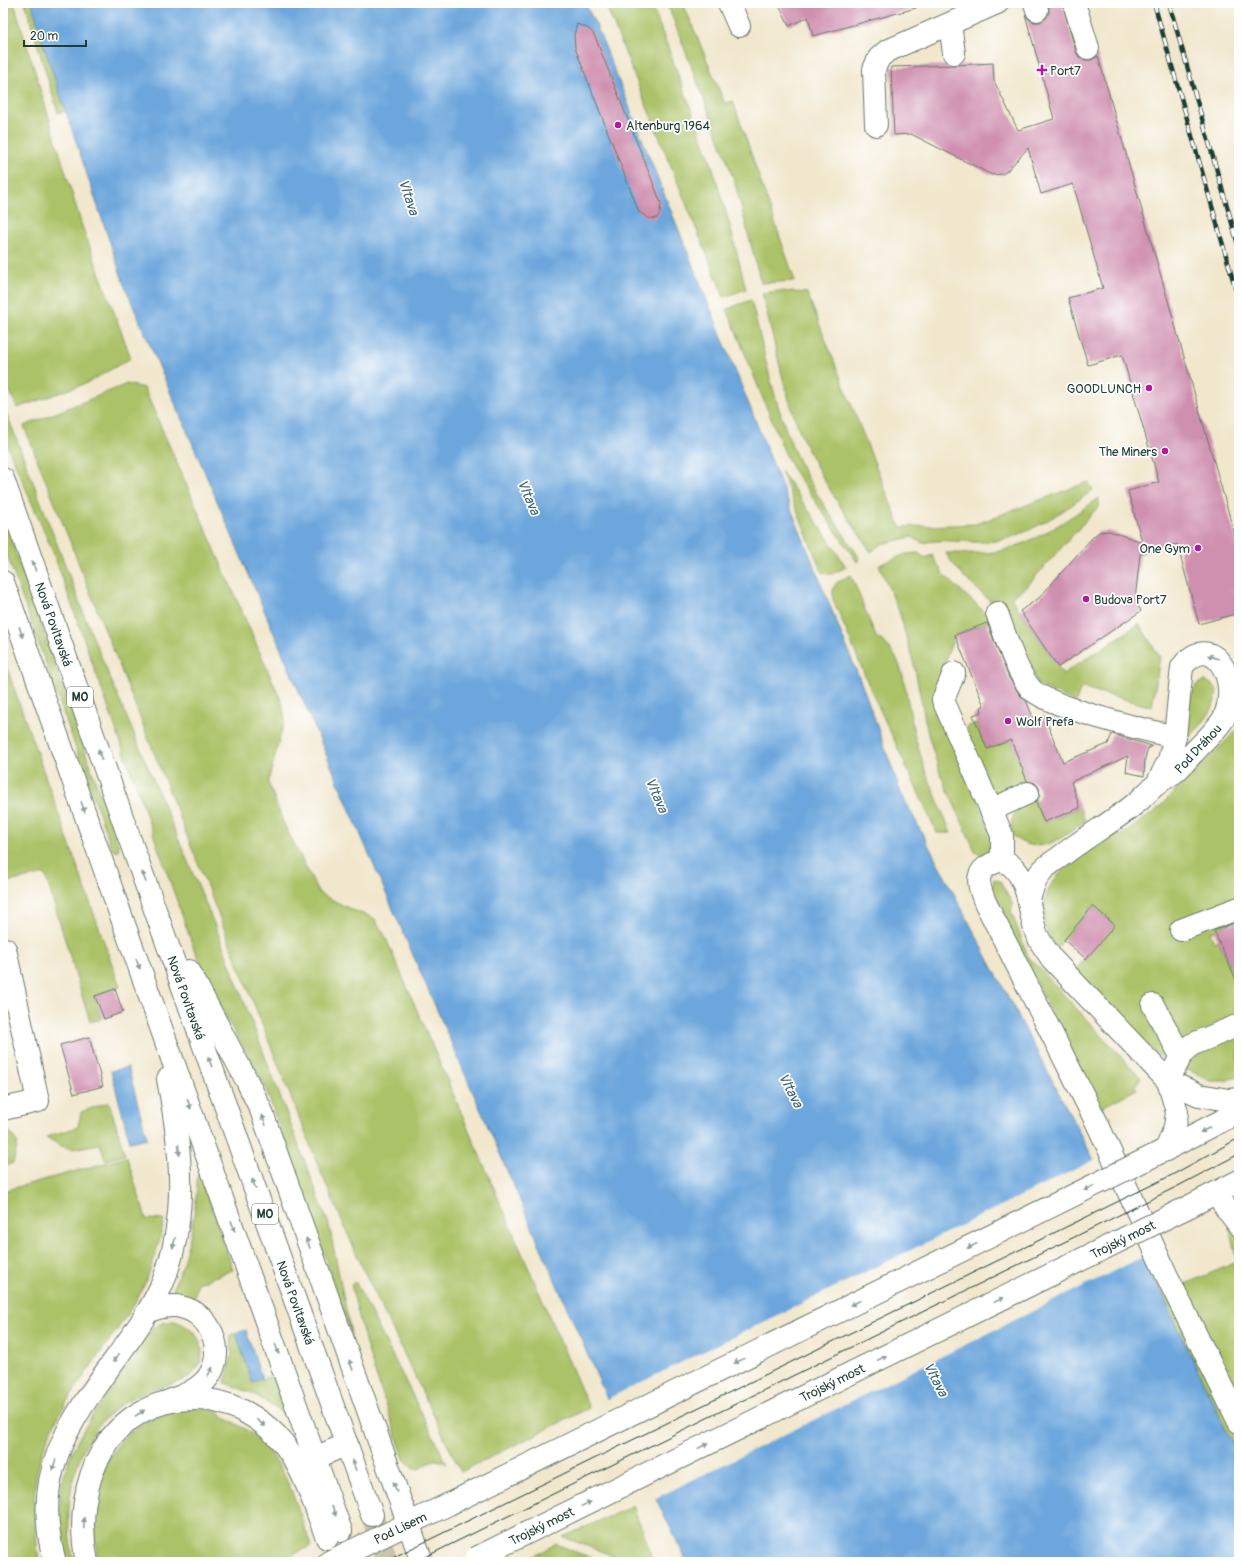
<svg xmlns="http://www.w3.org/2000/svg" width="1242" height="1565" viewBox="0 0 1242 1565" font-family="Pangolin,sans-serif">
  <rect width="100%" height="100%" fill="#fff"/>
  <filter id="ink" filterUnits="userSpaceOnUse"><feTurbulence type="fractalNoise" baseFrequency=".025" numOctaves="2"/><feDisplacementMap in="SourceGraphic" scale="8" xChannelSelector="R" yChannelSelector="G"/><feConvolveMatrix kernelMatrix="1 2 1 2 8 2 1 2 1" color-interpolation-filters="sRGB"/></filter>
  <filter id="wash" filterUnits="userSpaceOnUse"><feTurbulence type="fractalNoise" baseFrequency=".012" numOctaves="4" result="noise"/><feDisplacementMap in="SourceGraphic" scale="16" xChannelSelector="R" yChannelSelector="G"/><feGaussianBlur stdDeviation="0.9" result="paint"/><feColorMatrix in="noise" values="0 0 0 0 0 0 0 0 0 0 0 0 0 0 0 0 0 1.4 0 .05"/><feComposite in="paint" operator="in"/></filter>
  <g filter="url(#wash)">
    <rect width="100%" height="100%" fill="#f1e7cd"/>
    <!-- green -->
    <g fill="#acc267" stroke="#66804e">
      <polygon points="3,3 14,3 82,226 131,358 87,383 17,408 3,374"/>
      <polygon points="25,3 32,3 45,50 66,111 58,113"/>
      <polygon points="605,3 651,3 653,8 711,162 730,226 746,289 724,297"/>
      <polygon points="667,3 683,3 725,104 733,101 795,281 761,283 736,187 726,157"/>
      <path d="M779,291L807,293L900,527L976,524L1088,482L1093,490C1063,511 1024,540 986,542C965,543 942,538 922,543L912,537L881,544L871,552C846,515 820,478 802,437C784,393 774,340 762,293Z"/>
      <path d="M751,300C764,351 774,404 795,453C811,489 835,521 857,554L860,560L857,562L791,466L784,451L727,309Z"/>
      <polygon points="127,384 144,388 282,703 285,719 268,782 283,822 319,893 350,909 374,918 384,934 589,1408 461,1472 364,1271 322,1175 24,426"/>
      <polygon points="3,404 92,635 218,933 329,1225 351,1334 309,1211 264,1084 219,1005 194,949 53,552 3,436"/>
      <polygon points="781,471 827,537 846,567 832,574 823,573 818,563"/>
      <path d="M1099,498L1098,507L1027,586L1011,598L1063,674L1139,624L1160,657L1152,707L1081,687L1076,702L1038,685L1001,611L965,578L950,560L946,553C962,553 979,554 995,552C1032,545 1069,519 1099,498Z"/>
      <polygon points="3,517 119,848 117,852 112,849 3,544"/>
      <polygon points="918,553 925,558 932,555 943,574 993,620 955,635 935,686 995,844 993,851 984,855 976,853 940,773 928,734 914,665 899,611 879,565 906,554"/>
      <path d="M851,575L876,637L885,643L897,659L903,676L914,733L925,770L951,833H937L870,688L833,599C832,582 837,582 851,575Z"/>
      <polygon points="3,657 120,987 94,996 102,1019 90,1022 45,874 3,883"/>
      <path d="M1205,681L1210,683L1217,690C1216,709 1202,725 1189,738L1187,739C1185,727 1188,698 1195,688C1197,683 1201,682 1205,681Z"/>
      <polygon points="976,723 987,749 1011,740 1027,781 996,794 988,791 966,727"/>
      <path d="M1239,728V919L1210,933L1214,942L1218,940L1239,986V1075L1226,1081H1210L1156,1054L1075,970L1115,925L1093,906L1056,949C1053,942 1048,936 1046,929C1033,879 1078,858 1112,834L1121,835L1153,813Z"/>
      <path d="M1032,793L1044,822L1080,808L1085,821C1063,837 1037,860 1011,834C1011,812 1017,808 1032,793Z"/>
      <polygon points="994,879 1000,881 1013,905 1011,911 1028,956 1141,1078 1135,1086 1137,1089 1098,1109 992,892"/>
      <polygon points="109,1102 125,1155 105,1160 100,1144 72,1149 61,1146 46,1137 78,1127 81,1112"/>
      <polygon points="3,1127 6,1127 18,1143 13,1163 3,1167"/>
      <path d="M127,1157L146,1219L164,1220C158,1248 150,1277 135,1302C102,1357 51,1407 37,1472C31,1502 36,1532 39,1562H3V1191Z"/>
      <path d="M199,1174L201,1175L233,1270L198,1283L194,1298L176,1294L173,1291C175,1280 181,1270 184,1259C192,1232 197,1204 197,1176Z"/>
      <polygon points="1239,1217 1239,1458 1144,1255 1152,1252 1171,1290 1237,1262 1229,1227"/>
      <polygon points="353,1283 356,1283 447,1464 442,1461 434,1460 419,1469 412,1467 404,1459 367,1348 351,1285"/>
      <path d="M174,1321C196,1327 211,1349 196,1370C186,1384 160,1385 144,1392C77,1419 58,1498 74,1562H66C58,1533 57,1501 65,1472C73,1443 91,1417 108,1392C121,1373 134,1353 147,1334C155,1325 162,1322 174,1321Z"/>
      <polygon points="236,1333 252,1382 272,1376 285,1411 284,1414 254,1394 225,1383 232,1355 230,1335"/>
      <path d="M178,1409C190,1409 205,1407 217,1412C221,1413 222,1418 226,1419C281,1441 293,1495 311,1546L276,1562H98C91,1516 93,1460 133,1430C146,1420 163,1414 178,1409Z"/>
      <polygon points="633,1506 651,1552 650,1558 646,1562 630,1562 563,1537"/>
      <polygon points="556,1544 601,1562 524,1562"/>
    </g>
    <!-- water -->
    <g fill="#6ca6dc" stroke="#467288">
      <polygon points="32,3 585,3 597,27 866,695 901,793 1144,1255 1239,1458 1239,1562 687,1562 607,1399 381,882 125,287 45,50"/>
      <polygon points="128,1067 147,1138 130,1142 111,1071"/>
      <polygon points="246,1330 262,1379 252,1382 236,1333"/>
    </g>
    <!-- pier -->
    <polygon fill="#f1e7cd" points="1096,1159 1146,1255 654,1499 605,1400"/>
    <g id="blocks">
      <!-- building -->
      <g fill="#cf8faf">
        <polygon points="778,3 916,3 916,8 813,36 808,17 789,26"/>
        <polygon points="1062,3 1076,52 1079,57 1085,60 1091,60 1098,56 1239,549 1239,613 1199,624 1177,544 1140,554 1135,600 1141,611 1058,667 1020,611 1039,598 1092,538 1099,532 1109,531 1142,542 1128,491 1159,482 1122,355 1088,365 1068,298 1103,288 1073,184 1041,194 1028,148 1006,172 1002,174 992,175 911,134 894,135 891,67 955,65 993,63 994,81 1018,130 1054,119 1025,14 1029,19 1034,22 1040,22 1046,18 1049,13 1049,7"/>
        <polygon points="577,24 589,29 593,33 596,39 661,203 660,213 656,219 648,218 639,212 575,48 574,35"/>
        <polygon points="987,623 1009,678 1020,695 1026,700 1034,720 1044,716 1063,762 1108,744 1112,734 1152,746 1148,748 1145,758 1144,776 1126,772 1128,756 1071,782 1080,808 1044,822 1036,802 1040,795 1039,788 1035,783 1027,781 1011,740 987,749 973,715 982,712 981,707 984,706 955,635"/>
        <polygon points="1093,906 1115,925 1086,959 1064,940"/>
        <polygon points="1239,921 1239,986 1214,931"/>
        <polygon points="115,989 123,1012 104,1019 95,996"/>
        <polygon points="89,1037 103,1086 74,1094 60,1045"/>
      </g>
    </g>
  </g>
  <g filter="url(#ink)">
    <use href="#blocks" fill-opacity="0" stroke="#68786a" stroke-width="1"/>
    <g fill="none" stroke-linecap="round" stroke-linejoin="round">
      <!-- highway-tunnel -->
      <polyline stroke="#c7c5ae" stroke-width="22" stroke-dasharray="22 11" stroke-linecap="butt" points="372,1515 387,1562"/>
      <!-- minor casing -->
      <g stroke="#68786a" stroke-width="24">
        <g id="minor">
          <polyline points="729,3 739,26"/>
          <polyline points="1035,3 1037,10"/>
          <polyline points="1074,3 1088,48"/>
          <polyline points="950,24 954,53"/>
          <polyline points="876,125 874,69 879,58 887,51 997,3"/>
          <path d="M997,613C1006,637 1015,669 1030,688C1045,706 1148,731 1175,737"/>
          <polyline points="954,673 943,700 1002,835 1002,860"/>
          <polyline points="991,810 1028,793"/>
          <path id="s1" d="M1029,899C1032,890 1035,879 1041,872C1046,866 1054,861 1060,857C1084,838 1111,823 1135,804C1143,798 1149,790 1157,784C1162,779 1169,776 1175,772C1182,766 1188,758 1194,752C1204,741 1216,731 1224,718C1242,677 1210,629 1182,667L1175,737L1169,760L1158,782"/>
          <polyline points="1181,930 1239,908"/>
          <polyline points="1153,1005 1181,1056"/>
          <polyline points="1168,1081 1181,1056 1191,1045 1239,1025"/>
          <path d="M1239,1099L1229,1100L1199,1095L1168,1081L1052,959C1047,951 1041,944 1037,935C1027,910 1031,872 1002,860C976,868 975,878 985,902L1097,1123L1166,1274L1239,1422"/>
          <polyline points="3,1109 38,1101 5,949"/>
          <polyline points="1166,1150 1175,1127 1177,1112 1168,1081"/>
          <polyline points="1217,1193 1226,1208 1239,1225"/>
          <path d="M148,1311C159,1308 170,1304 181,1307C214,1314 228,1358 204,1382C194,1392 182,1396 169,1401"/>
          <polyline points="315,1458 347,1444"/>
        </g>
      </g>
      <!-- major casing -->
      <g stroke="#68786a" stroke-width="24">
        <g id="major">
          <polyline points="1161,1152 1239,1112"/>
          <polyline points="1188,1207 1239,1181"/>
          <path id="s2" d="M329,1562L449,1504"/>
        </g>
      </g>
      <!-- highway casing -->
      <g stroke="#68786a" stroke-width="24">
        <g id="highway">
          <path id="s3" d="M3,479L129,837L372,1515"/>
          <polyline points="3,582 125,927 341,1531"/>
          <polyline points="189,971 247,1081 261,1110 422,1562"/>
          <path d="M55,1562C30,1474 69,1422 119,1354C135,1332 152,1308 163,1282C189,1215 181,1148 168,1079"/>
          <path d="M87,1562C70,1484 109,1396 198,1399C228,1400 256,1415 276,1435C303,1463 313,1502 327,1538"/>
        </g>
      </g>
      <!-- minor -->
      <use href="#minor" stroke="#fff" stroke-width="22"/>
      <!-- major -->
      <use href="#major" stroke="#fff" stroke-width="22"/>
      <!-- highway -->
      <use href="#highway" stroke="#fff" stroke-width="22"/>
      <!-- tram -->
      <g stroke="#1f3d34" stroke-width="1">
        <polyline points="384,1562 1172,1175 1239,1138"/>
        <polyline points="415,1562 1178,1186 1239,1154"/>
      </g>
      <!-- rail casing -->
      <g stroke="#1f3d34" stroke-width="4.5">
        <g id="rail">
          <polyline points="1154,3 1239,301"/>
          <polyline points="1169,3 1239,248"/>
        </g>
      </g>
      <!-- rail -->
      <use href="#rail" stroke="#fff" stroke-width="3" stroke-dasharray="9" stroke-linecap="butt"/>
      <!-- major-bridge casing -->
      <g stroke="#68786a" stroke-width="24" stroke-linecap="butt">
        <g id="major-bridge">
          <polyline points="449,1504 1161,1152"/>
          <path id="s4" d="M476,1558L1188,1207"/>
        </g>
      </g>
      <!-- major-bridge -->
      <use href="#major-bridge" stroke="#fff" stroke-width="22"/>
    </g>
    <!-- one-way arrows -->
    <defs><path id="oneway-solid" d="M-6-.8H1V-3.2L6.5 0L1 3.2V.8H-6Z"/></defs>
    <g fill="#8f9e9a">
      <use href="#oneway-solid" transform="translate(34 566) rotate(-109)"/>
      <use href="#oneway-solid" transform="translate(21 632) rotate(71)"/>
      <use href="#oneway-solid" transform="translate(1213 657) rotate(-161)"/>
      <use href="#oneway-solid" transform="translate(100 755) rotate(-109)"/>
      <use href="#oneway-solid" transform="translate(83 807) rotate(71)"/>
      <use href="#oneway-solid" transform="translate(144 877) rotate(-110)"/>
      <use href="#oneway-solid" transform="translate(138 964) rotate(70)"/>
      <use href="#oneway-solid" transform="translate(210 1062) rotate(-110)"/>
      <use href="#oneway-solid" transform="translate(189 1104) rotate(70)"/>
      <use href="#oneway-solid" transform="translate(264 1120) rotate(-110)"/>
      <use href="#oneway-solid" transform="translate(1205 1130) rotate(152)"/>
      <use href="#oneway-solid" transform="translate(179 1150) rotate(84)"/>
      <use href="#oneway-solid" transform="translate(254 1184) rotate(-110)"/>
      <use href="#oneway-solid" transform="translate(1089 1188) rotate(154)"/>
      <use href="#oneway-solid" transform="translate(233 1226) rotate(70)"/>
      <use href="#oneway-solid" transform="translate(174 1243) rotate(103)"/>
      <use href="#oneway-solid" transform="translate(308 1243) rotate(-110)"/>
      <use href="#oneway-solid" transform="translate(972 1246) rotate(154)"/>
      <use href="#oneway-solid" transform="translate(999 1300) rotate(-26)"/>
      <use href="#oneway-solid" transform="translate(855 1303) rotate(154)"/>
      <use href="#oneway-solid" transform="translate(277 1349) rotate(71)"/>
      <use href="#oneway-solid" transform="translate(116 1358) rotate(126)"/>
      <use href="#oneway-solid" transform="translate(882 1358) rotate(-26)"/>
      <use href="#oneway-solid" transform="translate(739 1361) rotate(154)"/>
      <use href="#oneway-solid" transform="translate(351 1365) rotate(-110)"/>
      <use href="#oneway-solid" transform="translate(210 1372) rotate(-60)"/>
      <use href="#oneway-solid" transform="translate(140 1413) rotate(-33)"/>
      <use href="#oneway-solid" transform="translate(261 1423) rotate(38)"/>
      <use href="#oneway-solid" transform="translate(703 1446) rotate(-26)"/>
      <use href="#oneway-solid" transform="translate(54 1465) rotate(108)"/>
      <use href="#oneway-solid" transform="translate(354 1465) rotate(-109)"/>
      <use href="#oneway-solid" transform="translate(395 1487) rotate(-111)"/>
      <use href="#oneway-solid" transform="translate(586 1504) rotate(-26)"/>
      <use href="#oneway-solid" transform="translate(334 1511) rotate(70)"/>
      <use href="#oneway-solid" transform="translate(84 1523) rotate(-88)"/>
    </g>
  </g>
  <!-- markers -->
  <g fill="#b5179e" stroke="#fff" stroke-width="1.5">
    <path d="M1040 64h4v4h4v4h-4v4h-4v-4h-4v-4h4z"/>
    <circle cx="618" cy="125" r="4"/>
    <circle cx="1149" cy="388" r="4"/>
    <circle cx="1165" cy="451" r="4"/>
    <circle cx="1198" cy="548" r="4"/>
    <circle cx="1086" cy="599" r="4"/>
    <circle cx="1008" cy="721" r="4"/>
  </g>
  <g text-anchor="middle" stroke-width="3.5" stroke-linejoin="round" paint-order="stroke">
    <!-- shield labels -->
    <g fill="#fff" stroke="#627771" stroke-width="1">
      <rect x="67" y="687" width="26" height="20" rx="3"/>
      <rect x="252" y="1204" width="26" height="20" rx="3"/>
    </g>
    <g font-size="12" font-weight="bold" fill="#1f3d34">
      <text x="80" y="701">MO</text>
      <text x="265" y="1218">MO</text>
    </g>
    <!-- poi labels -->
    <g font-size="13" fill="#1f3d34" stroke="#fff" text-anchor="start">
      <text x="1050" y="75">Port7</text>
      <text x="626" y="130">Altenburg 1964</text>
      <text x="1141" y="393" text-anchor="end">GOODLUNCH</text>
      <text x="1157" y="456" text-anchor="end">The Miners</text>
      <text x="1190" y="553" text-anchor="end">One Gym</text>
      <text x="1094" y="604">Budova Port7</text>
      <text x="1016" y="726">Wolf Prefa</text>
    </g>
    <!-- street labels -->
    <g font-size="13" fill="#1f3d34" stroke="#fff">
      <text dy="5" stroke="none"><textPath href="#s3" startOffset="154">Nová Povltavská</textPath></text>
      <text dy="5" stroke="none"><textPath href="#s1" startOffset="230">Pod Dráhou</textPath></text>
      <text dy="5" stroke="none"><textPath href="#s3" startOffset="550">Nová Povltavská</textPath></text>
      <text dy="5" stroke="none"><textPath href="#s4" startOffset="721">Trojský most</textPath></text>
      <text dy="5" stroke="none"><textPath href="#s3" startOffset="874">Nová Povltavská</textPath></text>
      <text dy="5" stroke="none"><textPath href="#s4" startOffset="397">Trojský most</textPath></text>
      <text dy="5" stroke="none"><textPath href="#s4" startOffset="73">Trojský most</textPath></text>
      <text dy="5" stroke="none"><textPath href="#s2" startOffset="79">Pod Lisem</textPath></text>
    </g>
    <!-- water labels -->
    <g font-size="14" font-style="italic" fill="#3a626f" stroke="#fff">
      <text transform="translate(409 197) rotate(72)" y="5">Vltava</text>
      <text transform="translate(529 497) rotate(67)" y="5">Vltava</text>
      <text transform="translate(657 795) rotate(67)" y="5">Vltava</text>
      <text transform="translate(791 1090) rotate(63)" y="5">Vltava</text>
      <text transform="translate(936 1379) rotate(63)" y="5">Vltava</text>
    </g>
  </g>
  <!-- margin -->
  <rect width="1242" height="1565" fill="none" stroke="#fff" stroke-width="16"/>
  <!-- scale -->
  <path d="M24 40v6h62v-6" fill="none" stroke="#1f3d34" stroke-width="2"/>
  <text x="30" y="40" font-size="12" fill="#1f3d34" stroke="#ffffff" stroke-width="3" paint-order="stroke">20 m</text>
</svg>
